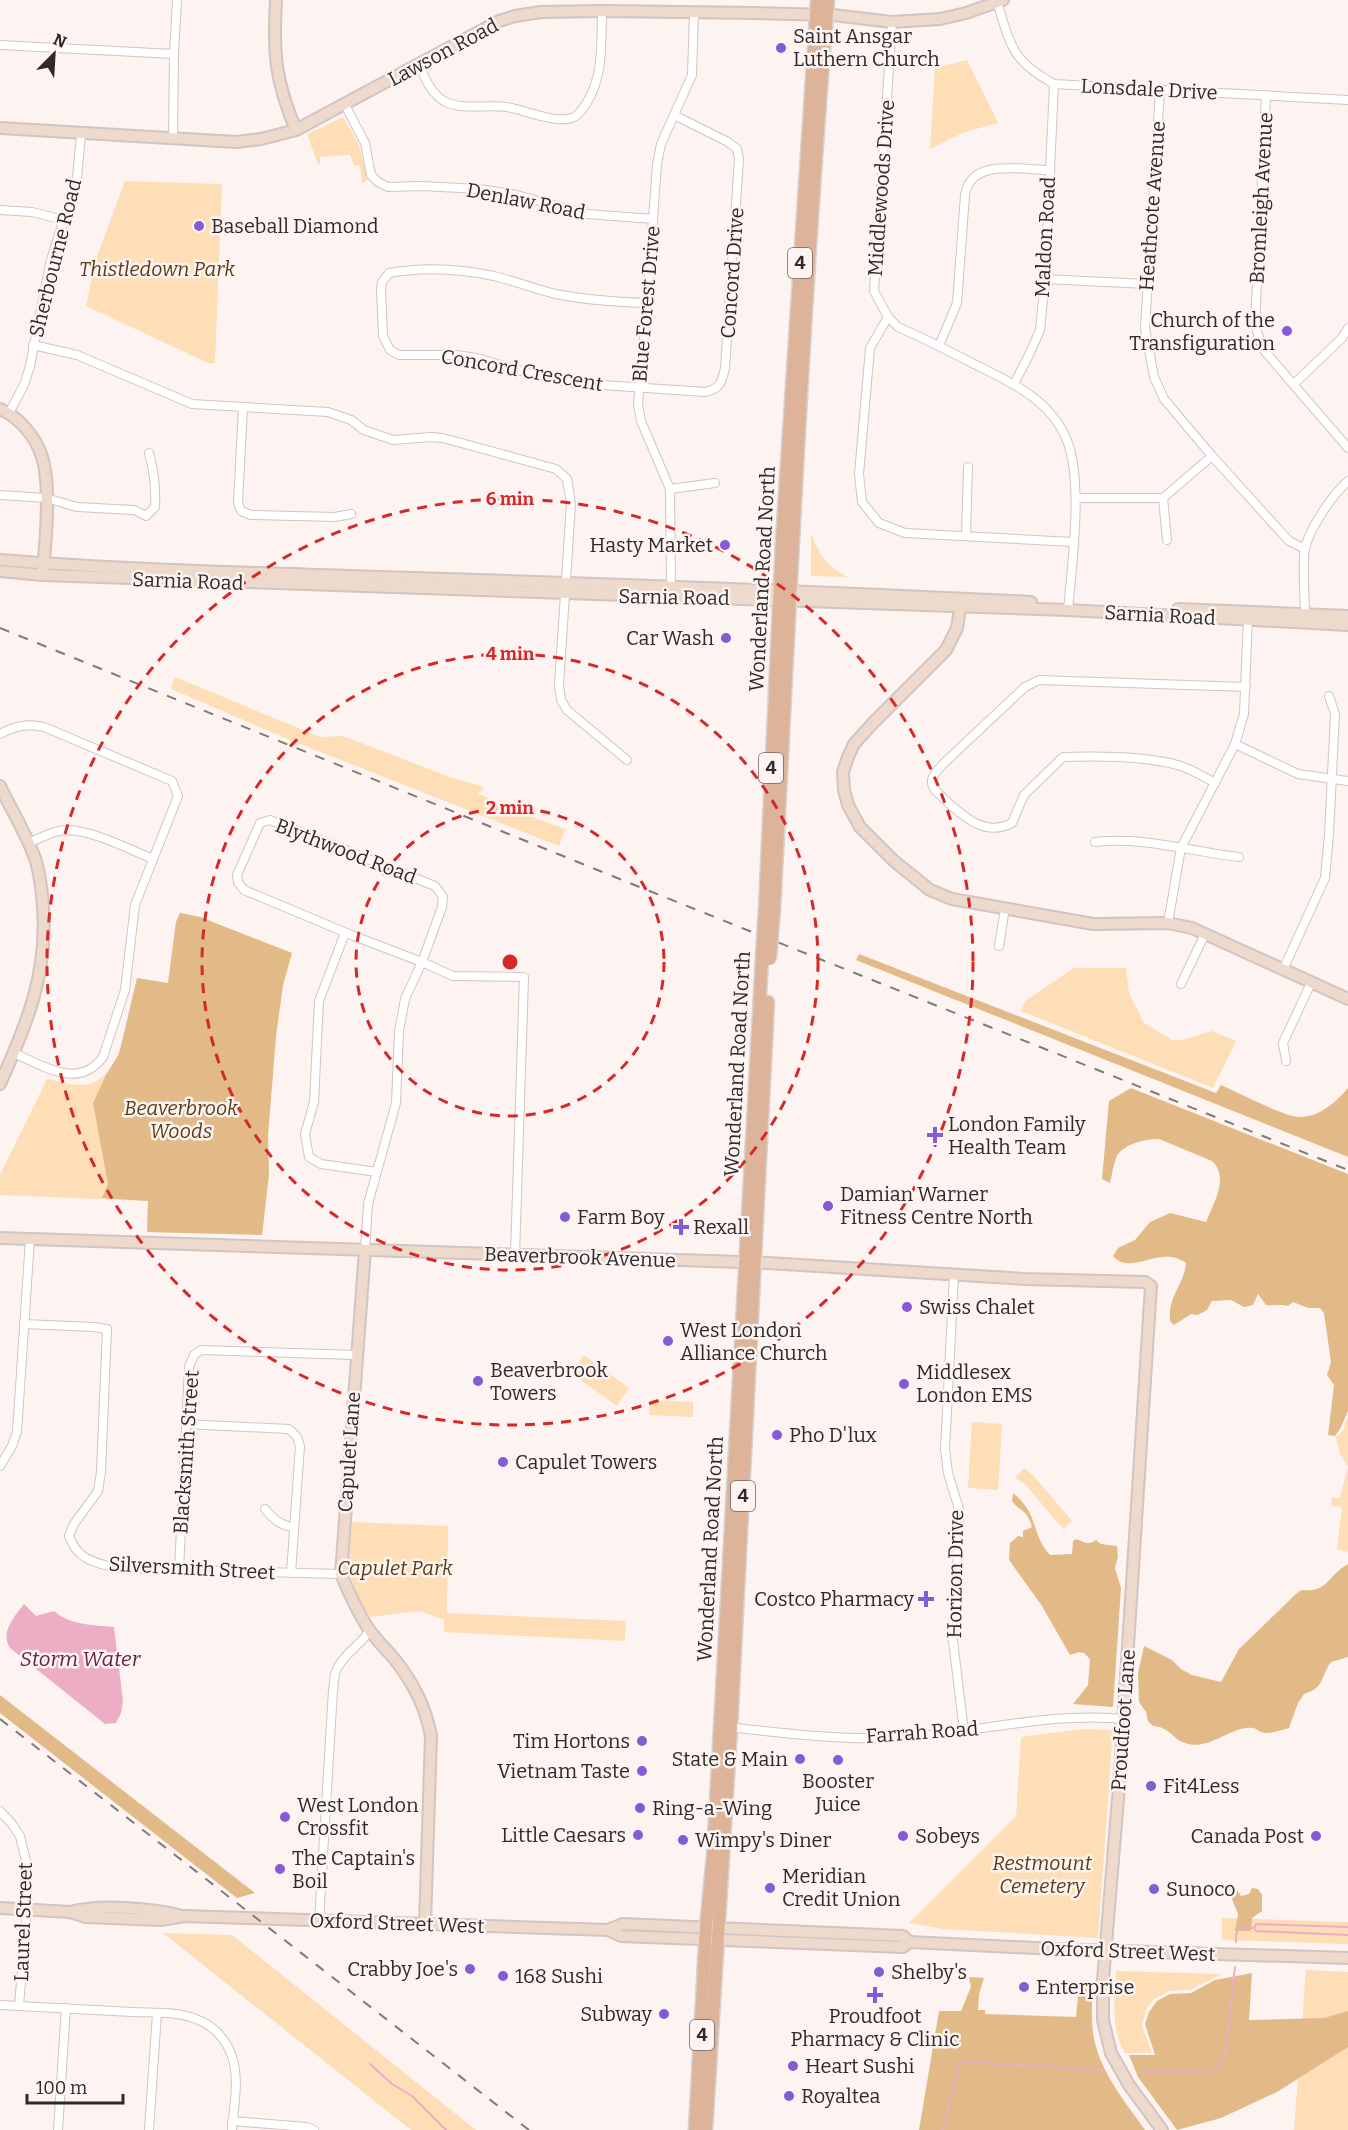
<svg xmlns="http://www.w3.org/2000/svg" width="1348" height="2130" viewBox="0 0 1348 2130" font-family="Bitter,serif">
  <rect width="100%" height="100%" fill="#fdf4f2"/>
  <!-- green -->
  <g fill="#fddeb6">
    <polygon points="967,60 998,123 965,132 930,149 935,68"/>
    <polygon points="343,117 358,143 368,179 362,184 360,165 354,165 350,155 320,157 320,164 318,164 307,134"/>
    <polygon points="125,181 222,184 215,363 208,363 86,306 96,259"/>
    <path d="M811,533C819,554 827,567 848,577L811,576Z"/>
    <path d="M175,677L320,737L343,736L455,779C465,782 476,783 484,788L478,794L498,802V804L565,829L559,846L285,738L171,689Z"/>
    <path d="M180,913L200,917L292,953L283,985L276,1036L268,1135L269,1174L262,1235L147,1232L148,1201L0,1195V1175L47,1079C58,1081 73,1086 84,1085C124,1081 130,1009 137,978L168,983L176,922Z"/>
    <polygon points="1074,968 1126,968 1129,993 1144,1023 1172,1040 1182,1040 1212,1031 1236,1041 1213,1088 1021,1011 1025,1001"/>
    <polygon points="584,1355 629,1388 617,1406 571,1373"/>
    <polygon points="650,1400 693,1402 693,1417 649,1415"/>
    <polygon points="1348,1415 1348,1552 1337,1549 1342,1507 1331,1506 1332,1498 1340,1498 1348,1467 1340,1454 1336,1437 1343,1431"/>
    <polygon points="972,1422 1002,1424 998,1490 968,1488"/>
    <polygon points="1024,1468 1033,1475 1072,1521 1063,1529 1025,1484 1015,1478"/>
    <polygon points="352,1522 448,1526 447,1613 626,1621 625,1641 444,1632 444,1620 420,1611 370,1617 361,1604 347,1568"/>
    <polygon points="1082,1729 1113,1730 1098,1938 943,1929 909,1923 1016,1816 1021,1737"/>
    <polygon points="1222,1918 1348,1922 1348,1944 1222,1940"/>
    <polygon points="163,1933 232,1935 476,2130 411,2130"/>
    <polygon points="1306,1970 1348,1972 1348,2130 1294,2130"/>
    <path d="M1116,1971L1222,1974L1190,1990L1169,1991L1154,1999L1146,2010L1142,2026L1152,2053H1125C1110,2029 1115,1998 1116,1971Z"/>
  </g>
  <!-- forest -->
  <g fill="#e2ba87">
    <polygon points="180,913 200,917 292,953 283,985 276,1036 268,1135 269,1174 262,1235 147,1232 148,1201 102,1198 108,1184 93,1103 106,1075 119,1054 137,978 168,983 176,922"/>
    <path d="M859,954L1216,1093L1221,1085C1239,1093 1281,1115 1298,1117C1319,1118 1336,1102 1348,1088V1157L856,960Z"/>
    <path d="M1131,1088L1348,1174V1411L1340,1429L1335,1436L1328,1435L1334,1385L1327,1375L1331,1362L1324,1313L1320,1308H1308L1293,1302L1288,1306C1280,1304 1274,1306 1266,1305L1258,1294L1253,1305L1244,1307L1231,1300L1212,1301L1207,1310L1198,1315L1191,1314L1174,1325L1170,1321C1168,1295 1184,1285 1186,1263C1159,1244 1132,1277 1113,1256L1118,1248L1135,1240L1150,1222L1170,1213L1206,1222C1213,1204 1230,1178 1212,1161L1159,1139C1145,1139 1122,1144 1116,1158C1113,1166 1112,1175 1110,1183L1102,1179L1109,1101Z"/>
    <path d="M1013,1493C1040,1515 1030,1533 1050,1555L1072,1554L1073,1541L1076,1539C1085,1542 1087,1546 1096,1540L1101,1544L1117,1546L1118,1557L1115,1568L1121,1588L1113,1707L1073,1704L1088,1685L1090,1659L1084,1653L1079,1652L1070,1655L1042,1606L1009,1560L1010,1543L1018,1536L1023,1537V1531L1032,1527C1027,1509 1021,1513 1012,1501Z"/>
    <path d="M1348,1564V1657L1331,1662C1320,1677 1325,1688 1304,1694L1298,1703L1289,1728C1281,1730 1269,1735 1261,1732C1258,1731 1256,1728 1253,1728C1231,1725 1209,1752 1185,1743C1171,1738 1170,1727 1153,1726L1148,1721L1146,1712L1139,1702L1138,1673L1144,1646L1172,1660L1181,1669L1192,1675L1221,1682L1239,1649L1297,1593L1302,1590C1328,1593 1328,1575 1348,1564Z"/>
    <polygon points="0,1695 255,1893 237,1898 0,1713"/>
    <polygon points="1252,1888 1258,1889 1262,1895 1262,1911 1252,1918 1251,1931 1235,1931 1238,1914 1230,1894 1237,1890 1241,1896 1249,1894"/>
    <polygon points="1252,1973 1249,2020 1324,2018 1348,2011 1348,2047 1277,2092 1221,2118 1177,2130 1138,2077 1129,2055 1155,2055 1145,2024 1149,2012 1157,2001 1170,1994 1191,1993 1215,1980"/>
    <path d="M969,1977L984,1978L979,1994L978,2010H985V2014L1076,2017L1079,1986L1093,1985C1092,2001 1091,2017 1093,2032C1098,2070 1124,2100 1145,2130H919L939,2011H961L971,1987Z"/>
  </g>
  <!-- water -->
  <path fill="#edadc5" d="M24,1604L36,1616L54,1611C70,1625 93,1625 114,1627L123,1701L121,1713L116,1723L105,1724L10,1648C0,1632 14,1617 24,1604Z"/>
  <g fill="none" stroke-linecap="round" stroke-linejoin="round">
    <!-- stream -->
    <g stroke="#edadc5" stroke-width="2">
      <polyline points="1254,1928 1256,1924 1348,1927"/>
      <polyline points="1236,1942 1236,1935 1239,1927 1254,1928 1256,1931 1348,1935"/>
      <polyline points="370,2064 392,2084 412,2096 446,2130"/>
      <path d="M1141,2072L1208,2071C1218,2070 1222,2064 1225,2055L1235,1967"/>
      <polyline points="943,2130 959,2065 965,2062 1101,2070"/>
    </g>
    <!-- street casing -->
    <g stroke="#d2c4c0" stroke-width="10">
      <g id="street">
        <path d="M997,2C1011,46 1011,60 1054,84L1348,100"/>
        <path d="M892,22L874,291L888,317L898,327C923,338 947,350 972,363C1008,381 1049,398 1066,438C1084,479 1072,564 1068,610"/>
        <polyline points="0,45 174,54"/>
        <path d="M420,64C424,78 431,93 444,101C462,111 487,104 507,107C524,110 559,125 574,117C579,115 583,108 586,104C604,76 601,43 602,11"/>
        <polyline points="1160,90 1145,328 1154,377 1164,399 1212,456 1289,541 1305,549"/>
        <polyline points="1266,95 1255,324 1262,348 1348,448"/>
        <polyline points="345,105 365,143 371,175 378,182 388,187 422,186 478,189 513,194 587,214 653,219"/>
        <polyline points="173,139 174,54 177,0"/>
        <polyline points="0,210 32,212 64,220"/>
        <polyline points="1045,279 1147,284"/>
        <path d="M647,303C617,302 586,300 556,294C535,289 515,281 494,276C461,269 423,267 389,273L382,282L381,289L383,336L390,350L399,355H456L477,358L532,374L573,383L705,392C720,389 722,382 725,368L739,159L737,149L728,142L674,115"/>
        <polyline points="888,317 870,348 859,474 862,502 879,523 905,533 1073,542"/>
        <polyline points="33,345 77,355 192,404 328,412 351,420 364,430 393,440 431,437 443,438 556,469 567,479 571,504 559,685 561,700 567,710 627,760"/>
        <path d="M939,346L957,303L965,195C966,191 967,185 970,182C983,161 1027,170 1049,170"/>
        <polyline points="1014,384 1030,353 1040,330 1045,279 1054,84"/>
        <polyline points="1294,384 1342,338 1348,328"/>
        <polyline points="243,408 238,503 241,511 251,515 335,517 351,514"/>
        <polyline points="9,413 24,385 30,366 50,263 77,178 81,134"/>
        <polyline points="670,489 715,483"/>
        <path d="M0,495L46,498L77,507L134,510L146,516L155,507C156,488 154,471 149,453"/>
        <polyline points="1076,498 1163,498 1212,456"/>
        <polyline points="1163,498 1167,540"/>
        <polyline points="966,536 968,467"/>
        <polyline points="671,590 670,489 641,421 638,404 647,303 657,164 661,144 692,75 694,12"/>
        <path d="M1305,615C1305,598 1302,563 1305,548C1310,528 1332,495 1348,481"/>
        <path d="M0,734C14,726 29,723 44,727L172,781L178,796L135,905L125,990L103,1057C79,1090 43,1066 14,1053"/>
        <polyline points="1235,744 1298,774 1348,781"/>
        <path d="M1215,783C1204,777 1193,770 1181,766C1148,756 1097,756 1063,757L1024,795L1012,823C985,837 964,817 945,800C940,794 931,789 932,781C932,775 939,769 942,765L1025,687L1039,680L1246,687"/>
        <path d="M1095,842C1143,836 1192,852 1239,857"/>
        <path d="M29,843C38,839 49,833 59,831C86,826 128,849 153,859"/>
        <polyline points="1168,923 1181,848 1235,744 1244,714 1248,617"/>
        <polyline points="345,933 319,1001 314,1102 305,1134 309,1157 321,1164 377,1172"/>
        <polyline points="999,946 1005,908"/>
        <polyline points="1283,970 1325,878 1329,834 1335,714 1329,696"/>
        <polyline points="1181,984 1205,934"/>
        <polyline points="1286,1061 1283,1043 1311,983"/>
        <polyline points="365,1250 368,1204 396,1103 399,1031 405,999 422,962 354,936 244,890 238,882 237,875 260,823 270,820 435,886 443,897 442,907 422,962 453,976 524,977 515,1255"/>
        <polyline points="954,1275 945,1449 948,1473 959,1509 956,1600 952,1633 964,1731"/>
        <path d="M24,1324L93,1327L107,1329L101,1472L98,1491L74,1524L69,1536C77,1559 93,1562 115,1568L341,1574"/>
        <polyline points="186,1424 289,1429 297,1437 300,1446 291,1573"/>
        <polyline points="0,1466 12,1446 17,1432 30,1239"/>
        <path d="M265,1509C273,1519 281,1526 294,1527"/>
        <polyline points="179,1570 189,1367 194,1355 201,1350 356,1355"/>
        <path d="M728,1727C782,1733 837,1740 892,1738C968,1735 1049,1711 1124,1719"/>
        <polyline points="0,1811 12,1824 20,1836 27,1865 27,1909 19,2006"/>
        <path d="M319,1921L333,1690C334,1684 334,1676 336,1671C342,1655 361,1645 370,1630"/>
        <path d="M0,2005C44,2007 88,2010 132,2012C152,2013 177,2011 196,2019C210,2024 222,2035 229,2049C241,2073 234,2104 232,2130"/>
        <polyline points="232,2121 307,2127 314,2130"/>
        <polyline points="58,2130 66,2008"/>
        <polyline points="149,2130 157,2013"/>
      </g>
    </g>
    <!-- secondary casing -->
    <g stroke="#d2c4c0" stroke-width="14">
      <g id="secondary">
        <path d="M276,0C273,54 275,80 296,130"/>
        <polyline points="0,128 236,142 261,139 296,130 499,21 515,16 541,12 602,11 757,13 833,15 892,22 940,19 966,13 1003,0"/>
        <path d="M0,409C19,417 36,437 42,457C51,485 46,539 43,569"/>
        <path d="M0,560C138,571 276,573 414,578C620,584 825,592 1031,602"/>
        <polyline points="0,571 42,575 1068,610 1348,625"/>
        <polyline points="960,608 957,628 946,650 873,723 854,744 848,757 843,772 844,790 848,805 860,827 894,861 930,890 952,899 1093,924 1168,923 1192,928 1348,999"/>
        <polyline points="1178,609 1348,616"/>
        <path d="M0,786C12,811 27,835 36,861C40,876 42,891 43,907C48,973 27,1024 0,1084"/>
        <polyline points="0,1238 768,1263 1025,1279 1145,1282 1151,1286 1119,1787 1103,1980 1103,2020 1111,2053 1129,2085 1162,2130"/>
        <path d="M365,1250L341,1574C349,1593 357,1611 368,1628C376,1640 387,1650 396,1661C414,1684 426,1708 431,1736L425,1924"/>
        <polyline points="0,1908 70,1912 86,1917 161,1920 185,1916 215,1917 608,1930 623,1924 903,1936 909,1942"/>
        <path d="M70,1912C100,1904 149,1908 179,1915"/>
        <polyline points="608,1930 621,1936 903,1947 909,1942 1057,1949 1348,1958"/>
      </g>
    </g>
    <!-- primary casing -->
    <g stroke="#d5d4d4" stroke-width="15">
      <g id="primary">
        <polyline points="765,909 782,541 817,0"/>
        <path d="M774,909C790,606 803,303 828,0"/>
        <polyline points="695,2130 706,1927 713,1856 762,958"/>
        <polyline points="706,2130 731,1728 768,1002"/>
      </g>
    </g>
    <!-- street -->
    <use href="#street" stroke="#fff" stroke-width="8"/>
    <!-- secondary -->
    <use href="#secondary" stroke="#eedacc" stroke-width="10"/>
    <!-- primary -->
    <use href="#primary" stroke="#ddb499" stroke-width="12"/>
    <!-- rail -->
    <g stroke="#807977" stroke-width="2" stroke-dasharray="10 10" stroke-linecap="butt">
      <polyline points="0,628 637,886 1348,1170"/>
      <polyline points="0,1719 529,2130"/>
    </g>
    <!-- primary-bridge casing -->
    <g stroke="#d5d4d4" stroke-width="15" stroke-linecap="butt">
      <g id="primary-bridge">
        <polyline points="762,956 765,909"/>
        <polyline points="770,959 774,909"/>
      </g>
    </g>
    <!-- primary-bridge -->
    <use href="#primary-bridge" stroke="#ddb499" stroke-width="12"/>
  </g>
  <!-- distance rings -->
  <g fill="none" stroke="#d62828" stroke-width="3" stroke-dasharray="10 8">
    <circle cx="510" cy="962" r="154"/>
    <circle cx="510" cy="962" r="308"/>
    <circle cx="510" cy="962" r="463"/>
  </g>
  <!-- markers -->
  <g fill="#845bd4" stroke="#fdf4f2" stroke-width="2">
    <circle cx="781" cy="48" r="6"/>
    <circle cx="199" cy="226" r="6"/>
    <circle cx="1287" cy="331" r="6"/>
    <circle cx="725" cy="545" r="6"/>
    <circle cx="726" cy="638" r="6"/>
    <path d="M932 1126h6v6h6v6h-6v6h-6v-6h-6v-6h6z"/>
    <circle cx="828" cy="1206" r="6"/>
    <circle cx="565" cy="1217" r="6"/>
    <path d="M678 1218h6v6h6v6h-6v6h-6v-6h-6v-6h6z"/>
    <circle cx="907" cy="1307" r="6"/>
    <circle cx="668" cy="1341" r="6"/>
    <circle cx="478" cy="1381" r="6"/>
    <circle cx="904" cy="1384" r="6"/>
    <circle cx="777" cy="1435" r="6"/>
    <circle cx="503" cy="1462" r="6"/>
    <path d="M923 1590h6v6h6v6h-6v6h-6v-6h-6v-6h6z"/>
    <circle cx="642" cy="1741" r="6"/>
    <circle cx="800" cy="1759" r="6"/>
    <circle cx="838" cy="1760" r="6"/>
    <circle cx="642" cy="1771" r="6"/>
    <circle cx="1151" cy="1786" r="6"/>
    <circle cx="640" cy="1808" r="6"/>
    <circle cx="285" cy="1817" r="6"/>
    <circle cx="638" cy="1835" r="6"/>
    <circle cx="903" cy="1836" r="6"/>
    <circle cx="1316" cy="1836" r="6"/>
    <circle cx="683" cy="1840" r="6"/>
    <circle cx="280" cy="1869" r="6"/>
    <circle cx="770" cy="1888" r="6"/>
    <circle cx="1154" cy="1889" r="6"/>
    <circle cx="470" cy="1969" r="6"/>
    <circle cx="879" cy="1972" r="6"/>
    <circle cx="503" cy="1976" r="6"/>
    <circle cx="1024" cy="1987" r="6"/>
    <path d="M872 1986h6v6h6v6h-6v6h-6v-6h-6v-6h6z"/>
    <circle cx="664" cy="2014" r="6"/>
    <circle cx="793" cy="2066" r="6"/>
    <circle cx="789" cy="2096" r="6"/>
  </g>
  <g text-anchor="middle" stroke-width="5" stroke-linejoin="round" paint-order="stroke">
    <!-- shield labels -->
    <g fill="#fdf4f2" stroke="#6d6765" stroke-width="1.5">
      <rect x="788" y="248" width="24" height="30" rx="4.5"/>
      <rect x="759" y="753" width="24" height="30" rx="4.5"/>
      <rect x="731" y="1481" width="24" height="30" rx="4.5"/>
      <rect x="690" y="2020" width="24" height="30" rx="4.5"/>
    </g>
    <g font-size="18" font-weight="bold" fill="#2f2a28">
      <text x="800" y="269">4</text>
      <text x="771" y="774">4</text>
      <text x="743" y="1502">4</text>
      <text x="702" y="2041">4</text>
    </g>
    <!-- poi labels -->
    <g font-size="20" fill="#2f2a28" stroke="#fdf4f2" text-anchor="start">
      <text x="793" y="43">Saint Ansgar<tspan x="793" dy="23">Luthern Church</tspan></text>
      <text x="211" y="233">Baseball Diamond</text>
      <text x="1275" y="327" text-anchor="end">Church of the<tspan x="1275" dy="23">Transfiguration</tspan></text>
      <text x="713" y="552" text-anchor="end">Hasty Market</text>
      <text x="714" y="645" text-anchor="end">Car Wash</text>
      <text x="948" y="1131">London Family<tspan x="948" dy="23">Health Team</tspan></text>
      <text x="840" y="1201">Damian Warner<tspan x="840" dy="23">Fitness Centre North</tspan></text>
      <text x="577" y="1224">Farm Boy</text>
      <text x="693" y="1234">Rexall</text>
      <text x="919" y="1314">Swiss Chalet</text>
      <text x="680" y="1337">West London<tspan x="680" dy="23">Alliance Church</tspan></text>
      <text x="490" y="1377">Beaverbrook<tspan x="490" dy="23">Towers</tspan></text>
      <text x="916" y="1379">Middlesex<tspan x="916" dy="23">London EMS</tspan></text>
      <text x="789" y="1442">Pho D'lux</text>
      <text x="515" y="1469">Capulet Towers</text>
      <text x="914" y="1606" text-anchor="end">Costco Pharmacy</text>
      <text x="630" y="1748" text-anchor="end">Tim Hortons</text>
      <text x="788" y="1766" text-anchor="end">State &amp; Main</text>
      <text x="630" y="1778" text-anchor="end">Vietnam Taste</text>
      <text x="838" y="1788" text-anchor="middle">Booster<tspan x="838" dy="23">Juice</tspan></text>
      <text x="1163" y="1793">Fit4Less</text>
      <text x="297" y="1812">West London<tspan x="297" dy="23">Crossfit</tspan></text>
      <text x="652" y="1815">Ring-a-Wing</text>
      <text x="626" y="1842" text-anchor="end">Little Caesars</text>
      <text x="915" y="1843">Sobeys</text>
      <text x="1304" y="1843" text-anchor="end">Canada Post</text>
      <text x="695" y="1847">Wimpy's Diner</text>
      <text x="292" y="1865">The Captain's<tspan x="292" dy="23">Boil</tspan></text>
      <text x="782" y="1883">Meridian<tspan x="782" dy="23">Credit Union</tspan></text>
      <text x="1166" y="1896">Sunoco</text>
      <text x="458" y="1976" text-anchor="end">Crabby Joe's</text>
      <text x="891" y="1979">Shelby's</text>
      <text x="515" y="1983">168 Sushi</text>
      <text x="1036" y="1994">Enterprise</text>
      <text x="652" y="2021" text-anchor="end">Subway</text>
      <text x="875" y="2023" text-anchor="middle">Proudfoot<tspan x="875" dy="23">Pharmacy &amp; Clinic</tspan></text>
      <text x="805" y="2073">Heart Sushi</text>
      <text x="801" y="2103">Royaltea</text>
    </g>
    <!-- street labels -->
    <g font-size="20" fill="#2f2a28" stroke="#fdf4f2">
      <text transform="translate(443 52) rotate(-28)" y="7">Lawson Road</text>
      <text transform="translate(1149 89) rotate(3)" y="7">Lonsdale Drive</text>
      <text transform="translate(881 188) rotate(-86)" y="7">Middlewoods Drive</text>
      <text transform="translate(1261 198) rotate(-87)" y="7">Bromleigh Avenue</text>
      <text transform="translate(526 201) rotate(11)" y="7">Denlaw Road</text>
      <text transform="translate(1152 206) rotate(-86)" y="7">Heathcote Avenue</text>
      <text transform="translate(1045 237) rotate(-87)" y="7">Maldon Road</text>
      <text transform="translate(55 258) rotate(-76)" y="7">Sherbourne Road</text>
      <text transform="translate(732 273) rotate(-86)" y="7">Concord Drive</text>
      <text transform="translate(646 304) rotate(-85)" y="7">Blue Forest Drive</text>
      <text transform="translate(522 370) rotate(10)" y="7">Concord Crescent</text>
      <text transform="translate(762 579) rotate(-87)" y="7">Wonderland Road North</text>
      <text transform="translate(188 581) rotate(2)" y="7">Sarnia Road</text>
      <text transform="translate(674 597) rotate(1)" y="7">Sarnia Road</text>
      <text transform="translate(1160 615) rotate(3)" y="7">Sarnia Road</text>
      <text transform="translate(346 851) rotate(21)" y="7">Blythwood Road</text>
      <text transform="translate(737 1064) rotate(-87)" y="7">Wonderland Road North</text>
      <text transform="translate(580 1257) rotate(2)" y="7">Beaverbrook Avenue</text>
      <text transform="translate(186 1452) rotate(-86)" y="7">Blacksmith Street</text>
      <text transform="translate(349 1452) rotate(-86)" y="7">Capulet Lane</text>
      <text transform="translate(710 1549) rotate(-87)" y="7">Wonderland Road North</text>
      <text transform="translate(192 1568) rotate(3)" y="7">Silversmith Street</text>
      <text transform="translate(955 1574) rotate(-89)" y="7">Horizon Drive</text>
      <text transform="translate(1123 1720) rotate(-86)" y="7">Proudfoot Lane</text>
      <text transform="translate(922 1732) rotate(-4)" y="7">Farrah Road</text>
      <text transform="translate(23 1922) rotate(-88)" y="7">Laurel Street</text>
      <text transform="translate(397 1923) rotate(2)" y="7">Oxford Street West</text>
      <text transform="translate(1128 1951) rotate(2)" y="7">Oxford Street West</text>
    </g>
    <!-- park labels -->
    <g font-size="20" font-style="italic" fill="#593d16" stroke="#fdf4f2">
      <text x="157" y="276">Thistledown Park</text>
      <text x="181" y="1115">Beaverbrook<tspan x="181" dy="23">Woods</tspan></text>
      <text x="395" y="1575">Capulet Park</text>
      <text x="1042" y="1870">Restmount<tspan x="1042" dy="23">Cemetery</tspan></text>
    </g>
    <!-- water labels -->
    <g font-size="21" font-style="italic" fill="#671e41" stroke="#fdf4f2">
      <text x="80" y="1666">Storm Water</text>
    </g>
  </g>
  <circle cx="510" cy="962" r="9" fill="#d62828" stroke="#fdf4f2" stroke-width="3"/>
  <g font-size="18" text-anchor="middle" font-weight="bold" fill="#d62828" stroke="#fdf4f2" stroke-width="5" stroke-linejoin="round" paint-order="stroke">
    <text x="510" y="505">6 min</text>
    <text x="510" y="660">4 min</text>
    <text x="510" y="814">2 min</text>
  </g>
  <!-- north arrow -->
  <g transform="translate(54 54) rotate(24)" stroke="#fdf4f2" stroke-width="4.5" paint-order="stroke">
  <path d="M0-4.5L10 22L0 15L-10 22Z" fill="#2f2a28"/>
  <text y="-9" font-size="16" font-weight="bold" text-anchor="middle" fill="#2f2a28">N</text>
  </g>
  <!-- scale -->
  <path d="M27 2094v9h96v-9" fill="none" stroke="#2f2a28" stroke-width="3"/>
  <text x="36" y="2094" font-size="18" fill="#2f2a28" stroke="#fdf4f2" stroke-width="4.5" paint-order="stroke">100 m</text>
</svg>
